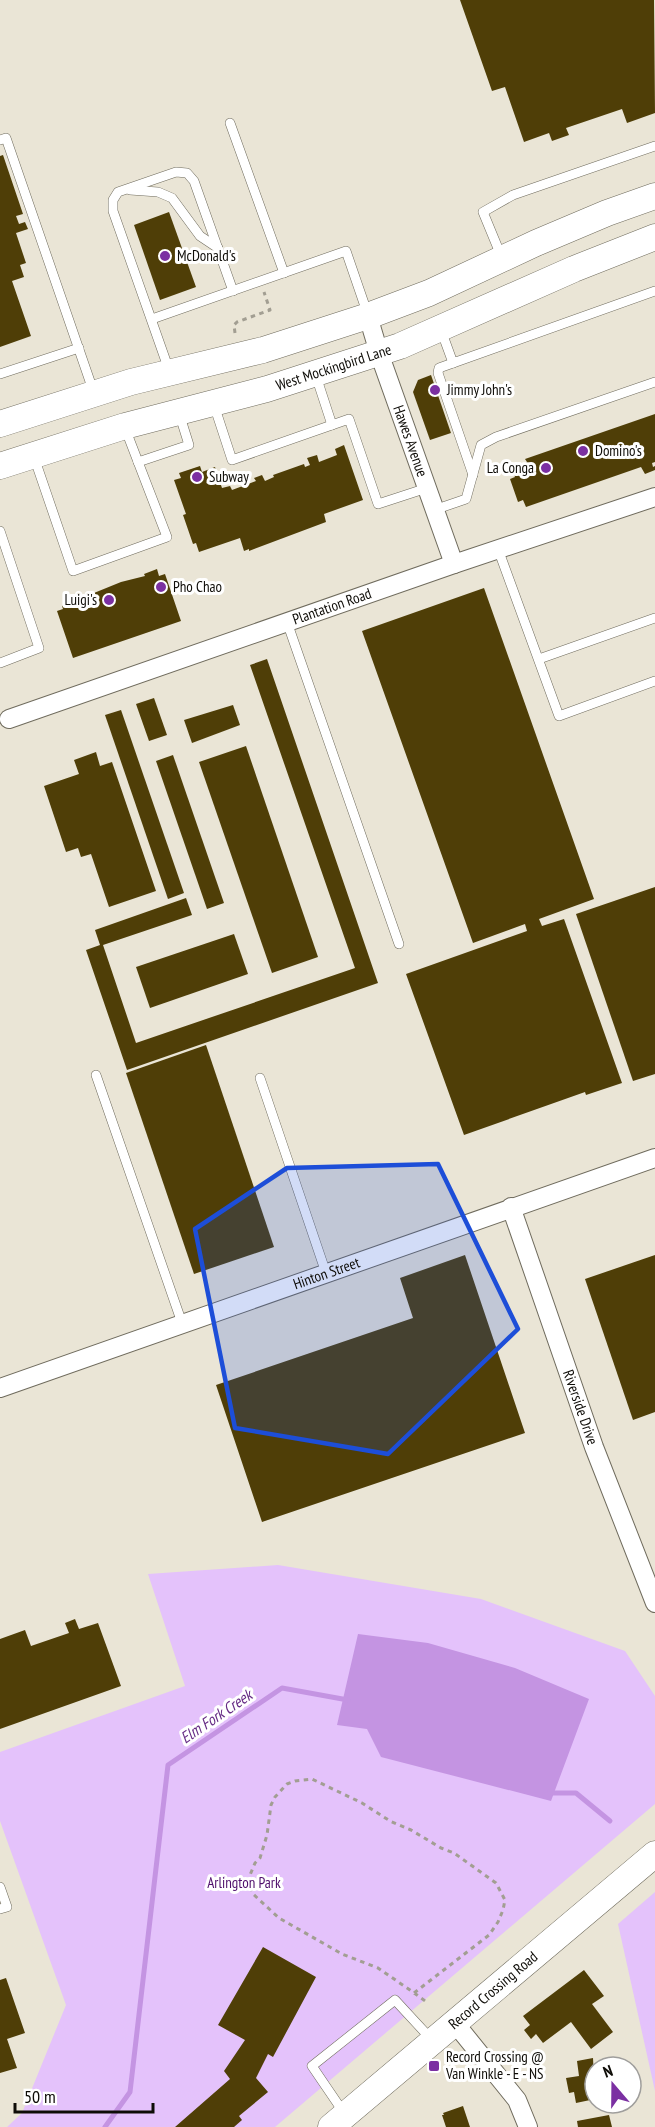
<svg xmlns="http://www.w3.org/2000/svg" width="655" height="2127" viewBox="0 0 655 2127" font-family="'PT Sans Narrow',sans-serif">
  <rect width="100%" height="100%" fill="#eae5d6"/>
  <!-- green -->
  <g fill="#e4c2fb">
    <polygon points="278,1565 481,1599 625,1651 655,1696 655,1804 275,2127 7,2127 22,2113 66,2005 0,1821 0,1752 185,1686 148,1574"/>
    <polygon points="655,1892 655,2091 618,1924"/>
  </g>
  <!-- water -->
  <polygon fill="#c494e2" points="358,1634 428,1643 515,1668 589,1699 551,1801 381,1757 367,1729 337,1725"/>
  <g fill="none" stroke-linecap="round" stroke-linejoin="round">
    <!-- stream -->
    <g stroke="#c494e2" stroke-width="5">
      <polyline points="549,1793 576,1793 610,1821"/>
      <polyline points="105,2127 130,2092 168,1765 282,1688 348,1700"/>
    </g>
  </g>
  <!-- building -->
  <g fill="#4f3e07">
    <polygon points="460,0 654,0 655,113 627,123 622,109 566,128 569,135 552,141 549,133 524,142 505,87 492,91"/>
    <polygon points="3,155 23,214 16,216 19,224 25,222 28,229 16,233 26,263 20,265 24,277 12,281 31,336 0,347 0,156"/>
    <polygon points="169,212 196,287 160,300 134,225"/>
    <polygon points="431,375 451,433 430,440 413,392 418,380"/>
    <polygon points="655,414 655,462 652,463 653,467 655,466 655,470 645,474 641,467 526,507 523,500 518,502 510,479 515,477 511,467 527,462 525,459"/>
    <polygon points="344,445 363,500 324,514 326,522 249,551 249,549 244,551 240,538 199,552 196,543 193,544 183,515 186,514 174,480 181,478 179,473 200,466 202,472 215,467 222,488 230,486 232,490 256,481 254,478 262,475 265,481 274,477 273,475 304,464 305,467 310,465 307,458 317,455 319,462 337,455 335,449"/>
    <polygon points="157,569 159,576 165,574 181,621 73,658 57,611 63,609 62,606 121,582 145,576 144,574"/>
    <polygon points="484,588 594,899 539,919 542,926 564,919 622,1083 586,1095 585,1092 464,1135 406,974 527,931 525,924 473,943 362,631"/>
    <polygon points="267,659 378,983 127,1070 86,950 100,945 95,930 186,898 192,915 103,945 136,1043 355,968 250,665"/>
    <polygon points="154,698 167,735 149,741 136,704"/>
    <polygon points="233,705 240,725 192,743 184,720"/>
    <polygon points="121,710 184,893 168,899 105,715"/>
    <polygon points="246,746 318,957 272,973 199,762"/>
    <polygon points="96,752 100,766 112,762 156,891 109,907 91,854 81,857 78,848 66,852 44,786 79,774 74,760"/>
    <polygon points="173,755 224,903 207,909 156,761"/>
    <polygon points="655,887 655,1074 633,1081 576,914"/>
    <polygon points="234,934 248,974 150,1008 136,967"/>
    <polygon points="206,1045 274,1247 194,1274 126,1073"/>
    <polygon points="465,1255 525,1433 262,1522 216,1385 413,1318 400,1278"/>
    <polygon points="655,1255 655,1412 633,1420 585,1279"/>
    <polygon points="75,1619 79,1629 98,1623 121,1686 0,1729 0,1639 25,1630 31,1646 69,1633 65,1623"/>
    <polygon points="263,1947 316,1977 273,2057 268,2054 256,2078 268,2092 239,2116 242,2120 234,2127 175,2127 230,2079 224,2071 245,2040 218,2025"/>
    <polygon points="584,1970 604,1996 592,2004 613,2032 591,2049 571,2022 543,2043 536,2034 531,2039 524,2030 530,2025 523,2016"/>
    <polygon points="6,1978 25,2033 7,2039 17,2068 0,2073 0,1980"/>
    <polygon points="593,2058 595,2099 576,2103 574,2092 569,2093 566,2078 579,2076 577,2061"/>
    <polygon points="463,2106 470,2127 446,2127 442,2115 444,2115 443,2113"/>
    <polygon points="609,2115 612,2127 578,2127 577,2121"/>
  </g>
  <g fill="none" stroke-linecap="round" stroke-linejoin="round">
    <!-- lane casing -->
    <g stroke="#6f6b5d" stroke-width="10">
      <g id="lane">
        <polyline points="230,123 284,273"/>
        <polyline points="0,140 6,138 94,393"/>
        <polyline points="130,190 158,192 172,198 200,236 218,248"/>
        <polyline points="502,258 483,212 513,195 655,146"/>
        <polyline points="152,319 346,251 368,315"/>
        <polyline points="441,330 453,363 655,291"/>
        <polyline points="453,363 439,368 438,373 473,475"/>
        <polyline points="169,370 113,211 113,200 118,192 176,172 187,173 194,181 233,291"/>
        <polyline points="0,374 79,348"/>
        <polyline points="316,376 332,425"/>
        <polyline points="214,405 232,460 349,419 378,504 427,488"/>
        <polyline points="34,457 73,571 167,537 125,428"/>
        <polyline points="138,462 189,445 179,413"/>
        <polyline points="434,510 466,499 481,445 496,437 655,382"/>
        <polyline points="0,531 39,648 0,663"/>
        <polyline points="498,549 559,716 655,681"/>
        <polyline points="287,622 399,944"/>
        <polyline points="539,659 655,618"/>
        <polyline points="96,1075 182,1323"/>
        <polyline points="260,1078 326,1273"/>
        <polyline points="0,1887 7,1907 0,1909"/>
        <polyline points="344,2113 312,2066 395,2000 432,2040"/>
      </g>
    </g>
    <!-- street casing -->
    <g stroke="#6f6b5d" stroke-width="20">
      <g id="street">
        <path id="s1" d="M368,316L379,353L454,564"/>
        <path id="s2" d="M9,719L454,564L655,497"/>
        <path id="s3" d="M511,1207L594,1447L655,1603"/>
        <path id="s4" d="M0,1388L655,1158"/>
        <polyline points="454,2022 517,2100 528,2127"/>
      </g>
    </g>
    <!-- secondary casing -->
    <g stroke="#6f6b5d" stroke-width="27">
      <g id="secondary">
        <polyline points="0,424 131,382 263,350 368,316 429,293 536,243 607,213 655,196"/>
        <path id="s5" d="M0,466L125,426L267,389L400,346L574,269L655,237"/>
        <path id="s6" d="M331,2127L655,1854"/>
      </g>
    </g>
    <!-- path -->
    <g stroke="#a29e92" stroke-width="3" stroke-dasharray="4.5 4.5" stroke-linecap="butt">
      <polyline points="235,333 234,325 237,322 270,310 264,292"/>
      <polyline points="414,1993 489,1935 498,1922 503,1910 505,1900 496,1883 454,1853 441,1848 411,1830 390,1821 362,1803 312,1779 295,1781 287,1784 275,1797 271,1805 267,1835 260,1858 255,1863 250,1875 249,1882 253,1894 279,1918 342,1954 378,1968 410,1990 428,2003"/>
    </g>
    <!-- lane -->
    <use href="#lane" stroke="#fff" stroke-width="9"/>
    <!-- street -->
    <use href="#street" stroke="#fff" stroke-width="18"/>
    <!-- secondary -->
    <use href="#secondary" stroke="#fff" stroke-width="26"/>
  </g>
  <!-- marked area -->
  <path fill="#1d4ed8" fill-opacity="0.2" stroke="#1d4ed8" stroke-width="4.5" stroke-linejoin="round" d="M438,1164L518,1329L388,1454L235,1428L195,1229L287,1168Z"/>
  <!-- markers -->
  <g fill="#7b30a2" stroke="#fff" stroke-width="2">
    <circle cx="165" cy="256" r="6"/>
    <circle cx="435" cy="390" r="6"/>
    <circle cx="583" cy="451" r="6"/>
    <circle cx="546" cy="468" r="6"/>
    <circle cx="197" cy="477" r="6"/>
    <circle cx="161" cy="587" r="6"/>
    <circle cx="109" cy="600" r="6"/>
    <rect x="428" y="2060" width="12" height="12" rx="3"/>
  </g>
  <g text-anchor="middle" stroke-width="6" stroke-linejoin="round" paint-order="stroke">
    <!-- poi labels -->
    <g font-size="15" fill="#0e0c07" stroke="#fff" text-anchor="start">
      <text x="177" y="261">McDonald's</text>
      <text x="447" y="395">Jimmy John's</text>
      <text x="595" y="456">Domino's</text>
      <text x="534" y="473" text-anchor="end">La Conga</text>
      <text x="209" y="482">Subway</text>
      <text x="173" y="592">Pho Chao</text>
      <text x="97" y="605" text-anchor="end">Luigi's</text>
      <text x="446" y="2062">Record Crossing @<tspan x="446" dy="17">Van Winkle - E - NS</tspan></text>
    </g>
    <!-- street labels -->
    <g font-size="15" fill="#0e0c07" stroke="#fff">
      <text dy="5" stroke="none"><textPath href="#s5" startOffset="348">West Mockingbird Lane</textPath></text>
      <text dy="5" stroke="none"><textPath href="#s1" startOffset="132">Hawes Avenue</textPath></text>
      <text dy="5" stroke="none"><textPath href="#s2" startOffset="342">Plantation Road</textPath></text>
      <text dy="5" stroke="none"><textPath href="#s4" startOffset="346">Hinton Street</textPath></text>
      <text dy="5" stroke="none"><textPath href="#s3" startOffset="212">Riverside Drive</textPath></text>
      <text dy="5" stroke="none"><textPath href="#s6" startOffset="212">Record Crossing Road</textPath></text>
    </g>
    <!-- park labels -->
    <g font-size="15" fill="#4f0f6c" stroke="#fff">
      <text x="244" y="1888">Arlington Park</text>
    </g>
    <!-- water labels -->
    <g font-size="16" font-style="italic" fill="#652a84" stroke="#fff">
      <text transform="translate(216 1716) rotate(-34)" y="6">Elm Fork Creek</text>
    </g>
  </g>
  <!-- north arrow -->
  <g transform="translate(613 2085) rotate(340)"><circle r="28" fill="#ffffff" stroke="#9f9e9c" stroke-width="1.5"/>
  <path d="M0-4.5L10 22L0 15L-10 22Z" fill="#7b30a2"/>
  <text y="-9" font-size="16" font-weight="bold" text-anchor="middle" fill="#0e0c07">N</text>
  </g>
  <!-- scale -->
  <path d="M15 2103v9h138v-9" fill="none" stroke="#0e0c07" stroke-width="3"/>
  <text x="24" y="2103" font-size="18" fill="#0e0c07" stroke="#ffffff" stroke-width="4.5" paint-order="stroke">50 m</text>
</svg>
